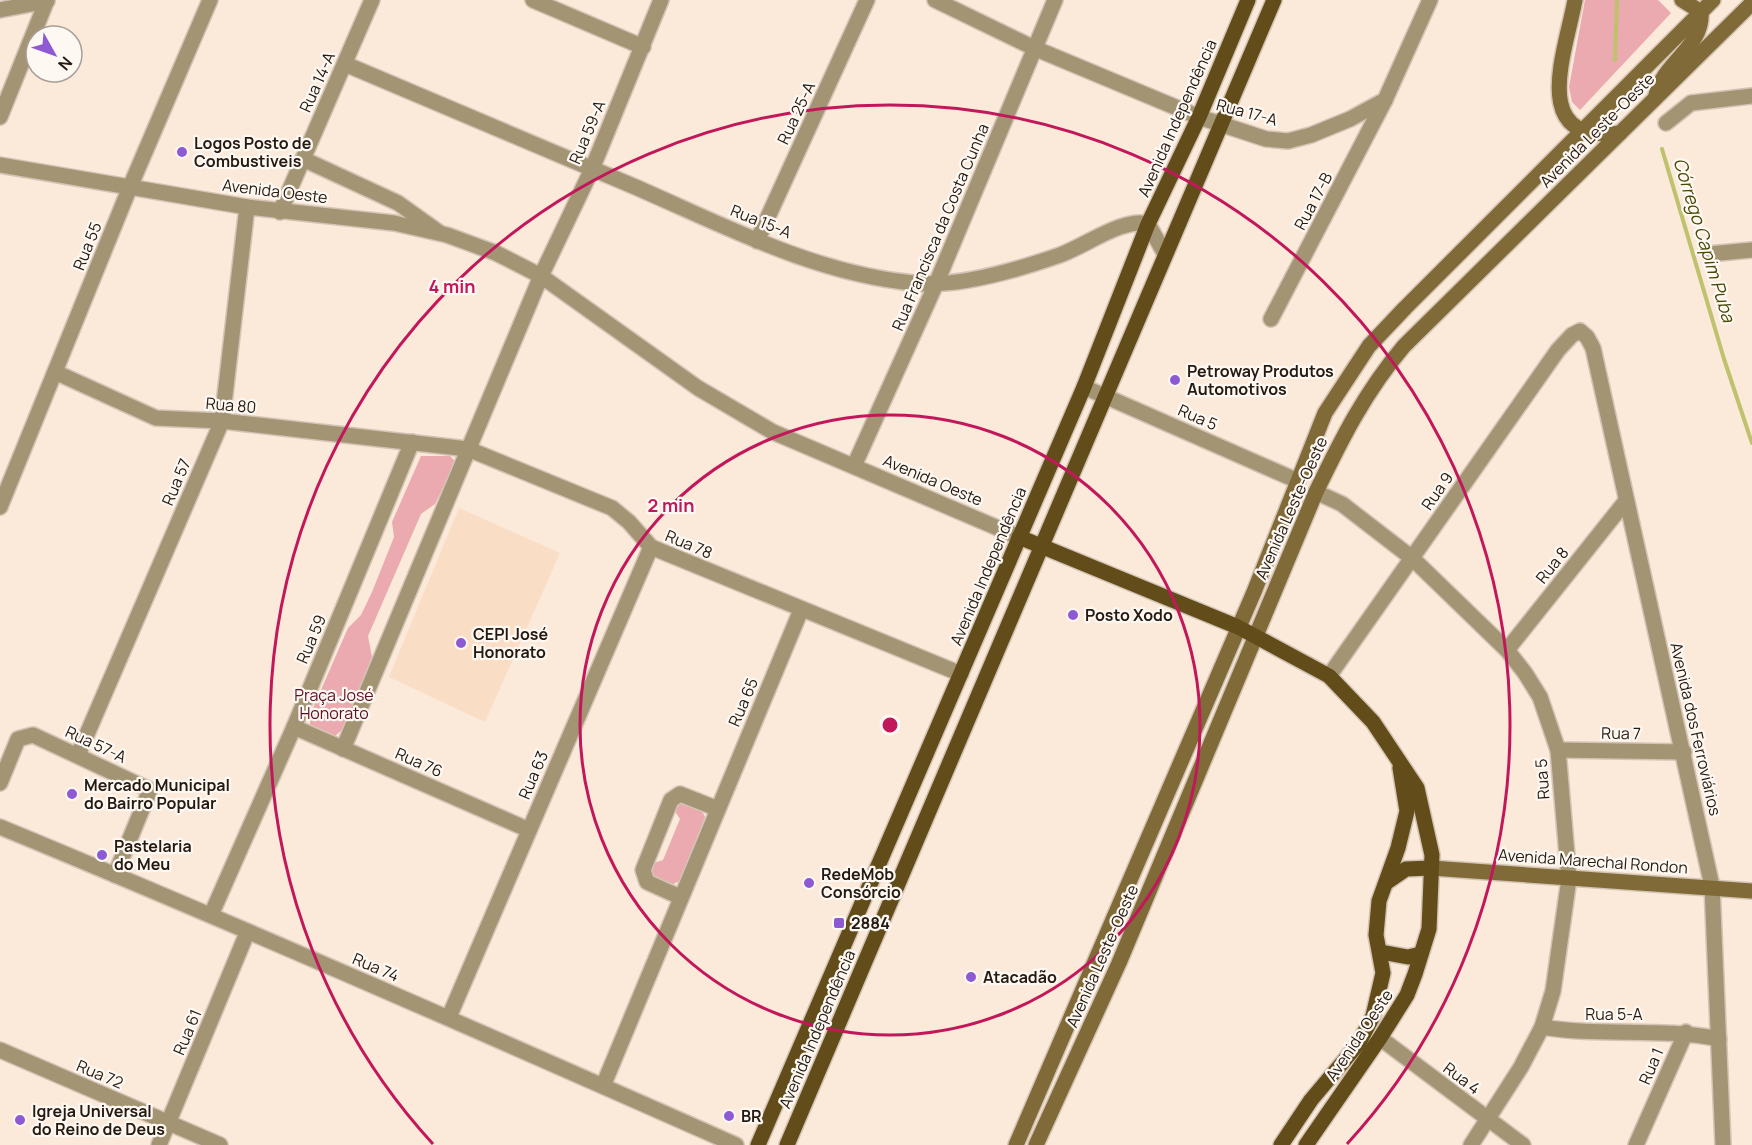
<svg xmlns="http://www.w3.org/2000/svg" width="1752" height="1145" viewBox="0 0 1752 1145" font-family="Manrope,sans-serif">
  <rect width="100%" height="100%" fill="#fbe9d9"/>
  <!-- built -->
  <polygon fill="#faddc5" points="459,508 560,553 485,722 389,677"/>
  <!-- green -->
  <g fill="#ebaaaf">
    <polygon points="1585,0 1658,0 1671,13 1580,110 1572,102 1569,87"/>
    <polygon points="421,456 450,456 456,462 435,504 421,514 368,636 372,657 343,729 335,736 310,726 310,715 348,628 361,615 372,592 394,537 392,522"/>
    <polygon points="682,801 701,809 705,817 680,881 673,884 654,877 650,869 653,863 663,860 680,819 674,810 677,803"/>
  </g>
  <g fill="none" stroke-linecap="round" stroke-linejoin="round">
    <!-- stream -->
    <g stroke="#bec26d" stroke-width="4">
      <polyline points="1615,60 1617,0"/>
      <polyline points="1662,149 1724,359 1752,443"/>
    </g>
    <!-- minor casing -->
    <g stroke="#d4c4b5" stroke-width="18">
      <g id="minor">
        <polyline points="533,0 643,47"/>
        <polyline points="935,0 1034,48 1199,117 1266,139 1288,141 1311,135 1350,119 1385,100 1430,0"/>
        <polyline points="0,10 47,1"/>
        <path d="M345,64C441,105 537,145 633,186C723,225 815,274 914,283C957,288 1020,269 1060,255C1085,246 1124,217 1148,224L1165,254"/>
        <polyline points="0,117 47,0"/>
        <polyline points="1666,123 1691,103 1752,96"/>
        <polyline points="303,159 398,203 440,233"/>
        <polyline points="280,212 372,0"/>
        <polyline points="757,241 867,0"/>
        <polyline points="1709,254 1752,250"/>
        <polyline points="1271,319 1385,100"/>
        <polyline points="55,372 156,418 222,421 468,449 612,508 629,522 651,547 961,674"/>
        <polyline points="1084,387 1298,481"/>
        <polyline points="854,466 936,284 1055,0"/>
        <polyline points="1316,492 1342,504 1412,558 1507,650 1525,673 1540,697 1558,750 1569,879 1553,991 1542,1027 1521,1067 1471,1145"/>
        <polyline points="1507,650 1625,502"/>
        <polyline points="1329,676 1558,350 1572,335 1580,331 1587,337 1593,348 1712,886 1723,1145"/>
        <polyline points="294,727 529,830"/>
        <polyline points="343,749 541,276 592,169 661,0"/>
        <polyline points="1558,750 1684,752"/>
        <polyline points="78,755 222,421 247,207"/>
        <polyline points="0,783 18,739 33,735 150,790 115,875"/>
        <polyline points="680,897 647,882 643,870 671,800 680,794 718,809"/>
        <polyline points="211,915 294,727 412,442"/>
        <polyline points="449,1017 651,547"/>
        <path d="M1542,1027C1601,1037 1660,1027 1719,1039"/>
        <polyline points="1380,1038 1523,1145"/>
        <polyline points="0,1050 220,1145"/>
        <polyline points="603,1086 801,610"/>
        <polyline points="159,1145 247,933"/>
        <polyline points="1636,1145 1686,1032"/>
      </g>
    </g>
    <!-- tertiary casing -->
    <g stroke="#d4c4b5" stroke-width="18">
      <g id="tertiary">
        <polyline points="0,165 247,207 394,223 447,235 496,253 541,276 698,388 773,432 1019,537"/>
        <polyline points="0,507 130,187 210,0"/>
        <path d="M0,827C247,929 492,1037 736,1145"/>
      </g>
    </g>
    <!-- secondary casing -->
    <g stroke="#d4c4b5" stroke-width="18">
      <g id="secondary">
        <path d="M1575,0C1565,54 1528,144 1620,133"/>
        <path d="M1656,95C1663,62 1704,47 1701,12L1682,0"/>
        <polyline points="1431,868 1752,891"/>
        <polyline points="1016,1145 1254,592 1325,413 1369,346 1405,308 1713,0"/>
        <path d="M1036,1145L1119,963L1316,492C1342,438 1365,392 1404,346L1752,3"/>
      </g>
    </g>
    <!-- primary casing -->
    <g stroke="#d4c4b5" stroke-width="18">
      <g id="primary">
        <polyline points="1019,537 1238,627 1329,676 1373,722 1417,788 1432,855 1429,929 1415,974 1407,995 1380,1038 1306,1145"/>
        <polyline points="1387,882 1406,869 1431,868"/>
        <polyline points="1381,952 1408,957 1421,954"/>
        <polyline points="758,1145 1084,387 1148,224 1199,117 1248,0"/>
        <polyline points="787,1145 1274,0"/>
        <polyline points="1281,1145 1311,1100 1359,1043 1373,1016 1383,973 1376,935 1379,901 1398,848 1407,811 1400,768"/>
      </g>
    </g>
    <!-- minor -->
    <use href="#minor" stroke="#a39574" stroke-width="15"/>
    <!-- tertiary -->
    <use href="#tertiary" stroke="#a39574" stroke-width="15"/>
    <!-- secondary -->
    <use href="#secondary" stroke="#806a38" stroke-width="15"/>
    <!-- primary -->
    <use href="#primary" stroke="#624d1a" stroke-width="15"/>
  </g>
  <!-- distance rings -->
  <g fill="none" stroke="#c2185b" stroke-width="3">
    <circle cx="890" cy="725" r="310"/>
    <path d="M433 1144A620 620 0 1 1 1347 1144"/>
  </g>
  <!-- markers -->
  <g fill="#8d5ad3" stroke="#fef8f3" stroke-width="2">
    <circle cx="182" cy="152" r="6"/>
    <circle cx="1175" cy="380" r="6"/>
    <circle cx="1073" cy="615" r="6"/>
    <circle cx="461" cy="643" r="6"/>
    <circle cx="72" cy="794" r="6"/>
    <circle cx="102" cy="855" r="6"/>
    <circle cx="809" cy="883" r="6"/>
    <rect x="833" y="917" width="12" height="12" rx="3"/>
    <circle cx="971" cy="977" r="6"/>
    <circle cx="729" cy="1116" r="6"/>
    <circle cx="20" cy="1120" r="6"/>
  </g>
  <g text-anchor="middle" stroke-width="4.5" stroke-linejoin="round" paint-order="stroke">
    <!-- street labels -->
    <g font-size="16" fill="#251a11" stroke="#fef8f3">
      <text transform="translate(317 82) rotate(-66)" y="6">Rua 14-A</text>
      <text transform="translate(1247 112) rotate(15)" y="6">Rua 17-A</text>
      <text transform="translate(796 113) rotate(-65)" y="6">Rua 25-A</text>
      <text transform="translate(1177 118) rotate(-66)" y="6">Avenida Independência</text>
      <text transform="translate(1597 130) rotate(-45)" y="6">Avenida Leste-Oeste</text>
      <text transform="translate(587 132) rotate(-67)" y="6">Rua 59-A</text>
      <text transform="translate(275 191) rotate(7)" y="6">Avenida Oeste</text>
      <text transform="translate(1313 201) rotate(-62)" y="6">Rua 17-B</text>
      <text transform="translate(761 221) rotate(22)" y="6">Rua 15-A</text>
      <text transform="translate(940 227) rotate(-67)" y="6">Rua Francisca da Costa Cunha</text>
      <text transform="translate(87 246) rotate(-68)" y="6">Rua 55</text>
      <text transform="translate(231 405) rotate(5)" y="6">Rua 80</text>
      <text transform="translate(1198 417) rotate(24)" y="6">Rua 5</text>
      <text transform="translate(933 480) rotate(23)" y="6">Avenida Oeste</text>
      <text transform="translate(176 482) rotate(-67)" y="6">Rua 57</text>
      <text transform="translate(1437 491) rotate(-55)" y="6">Rua 9</text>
      <text transform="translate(1291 508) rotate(-66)" y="6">Avenida Leste-Oeste</text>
      <text transform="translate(689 544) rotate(23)" y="6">Rua 78</text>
      <text transform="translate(1552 565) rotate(-51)" y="6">Rua 8</text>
      <text transform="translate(988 566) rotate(-67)" y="6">Avenida Independência</text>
      <text transform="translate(311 639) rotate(-67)" y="6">Rua 59</text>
      <text transform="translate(743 702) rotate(-67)" y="6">Rua 65</text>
      <text transform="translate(1696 729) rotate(77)" y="6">Avenida dos Ferroviários</text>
      <text transform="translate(1621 733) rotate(1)" y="6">Rua 7</text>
      <text transform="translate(96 744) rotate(25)" y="6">Rua 57-A</text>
      <text transform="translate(419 762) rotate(24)" y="6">Rua 76</text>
      <text transform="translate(533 775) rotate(-67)" y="6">Rua 63</text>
      <text transform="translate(1542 779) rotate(-94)" y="6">Rua 5</text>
      <text transform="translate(1593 861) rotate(4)" y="6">Avenida Marechal Rondon</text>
      <text transform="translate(1102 956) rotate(-66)" y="6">Avenida Leste-Oeste</text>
      <text transform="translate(376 967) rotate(23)" y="6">Rua 74</text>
      <text x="1614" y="1020">Rua 5-A</text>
      <text transform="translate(817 1029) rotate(-67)" y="6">Avenida Independência</text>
      <text transform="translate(187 1032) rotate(-67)" y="6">Rua 61</text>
      <text transform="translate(1359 1035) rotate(-56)" y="6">Avenida Oeste</text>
      <text transform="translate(1651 1066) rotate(-67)" y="6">Rua 1</text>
      <text transform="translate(100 1074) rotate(23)" y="6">Rua 72</text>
      <text transform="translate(1462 1078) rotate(37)" y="6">Rua 4</text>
    </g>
    <!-- poi labels -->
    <g font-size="16" font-weight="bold" fill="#251a11" stroke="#fef8f3" text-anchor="start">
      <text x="194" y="149">Logos Posto de<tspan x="194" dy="18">Combustiveis</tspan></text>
      <text x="1187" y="377">Petroway Produtos<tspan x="1187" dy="18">Automotivos</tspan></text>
      <text x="1085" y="621">Posto Xodo</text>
      <text x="473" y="640">CEPI José<tspan x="473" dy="18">Honorato</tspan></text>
      <text x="84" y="791">Mercado Municipal<tspan x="84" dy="18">do Bairro Popular</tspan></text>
      <text x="114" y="852">Pastelaria<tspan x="114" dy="18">do Meu</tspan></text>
      <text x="821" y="880">RedeMob<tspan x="821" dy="18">Consórcio</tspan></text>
      <text x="851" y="929">2884</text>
      <text x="983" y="983">Atacadão</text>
      <text x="32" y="1117">Igreja Universal<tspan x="32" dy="18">do Reino de Deus</tspan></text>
      <text x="741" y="1122">BR</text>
    </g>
    <!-- park labels -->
    <g font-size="16" fill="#5e0f22" stroke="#fef8f3">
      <text x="334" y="701">Praça José<tspan x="334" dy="18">Honorato</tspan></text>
    </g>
    <!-- water labels -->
    <g font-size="18" font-style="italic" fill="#474803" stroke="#fef8f3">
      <text transform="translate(1704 240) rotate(73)" y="6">Córrego Capim Puba</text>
    </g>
  </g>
  <circle cx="890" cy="725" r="9" fill="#c2185b" stroke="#fef8f3" stroke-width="3"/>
  <g font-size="18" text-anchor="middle" font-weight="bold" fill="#c2185b" stroke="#fef8f3" stroke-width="4.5" stroke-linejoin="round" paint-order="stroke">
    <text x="452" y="293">4 min</text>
    <text x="671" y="512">2 min</text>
  </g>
  <!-- north arrow -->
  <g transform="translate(54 54) rotate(130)"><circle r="28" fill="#fef8f3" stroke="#a79f99" stroke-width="1.5"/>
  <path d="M0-4.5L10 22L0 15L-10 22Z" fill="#8d5ad3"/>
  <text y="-9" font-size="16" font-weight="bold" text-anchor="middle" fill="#251a11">N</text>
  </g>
</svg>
